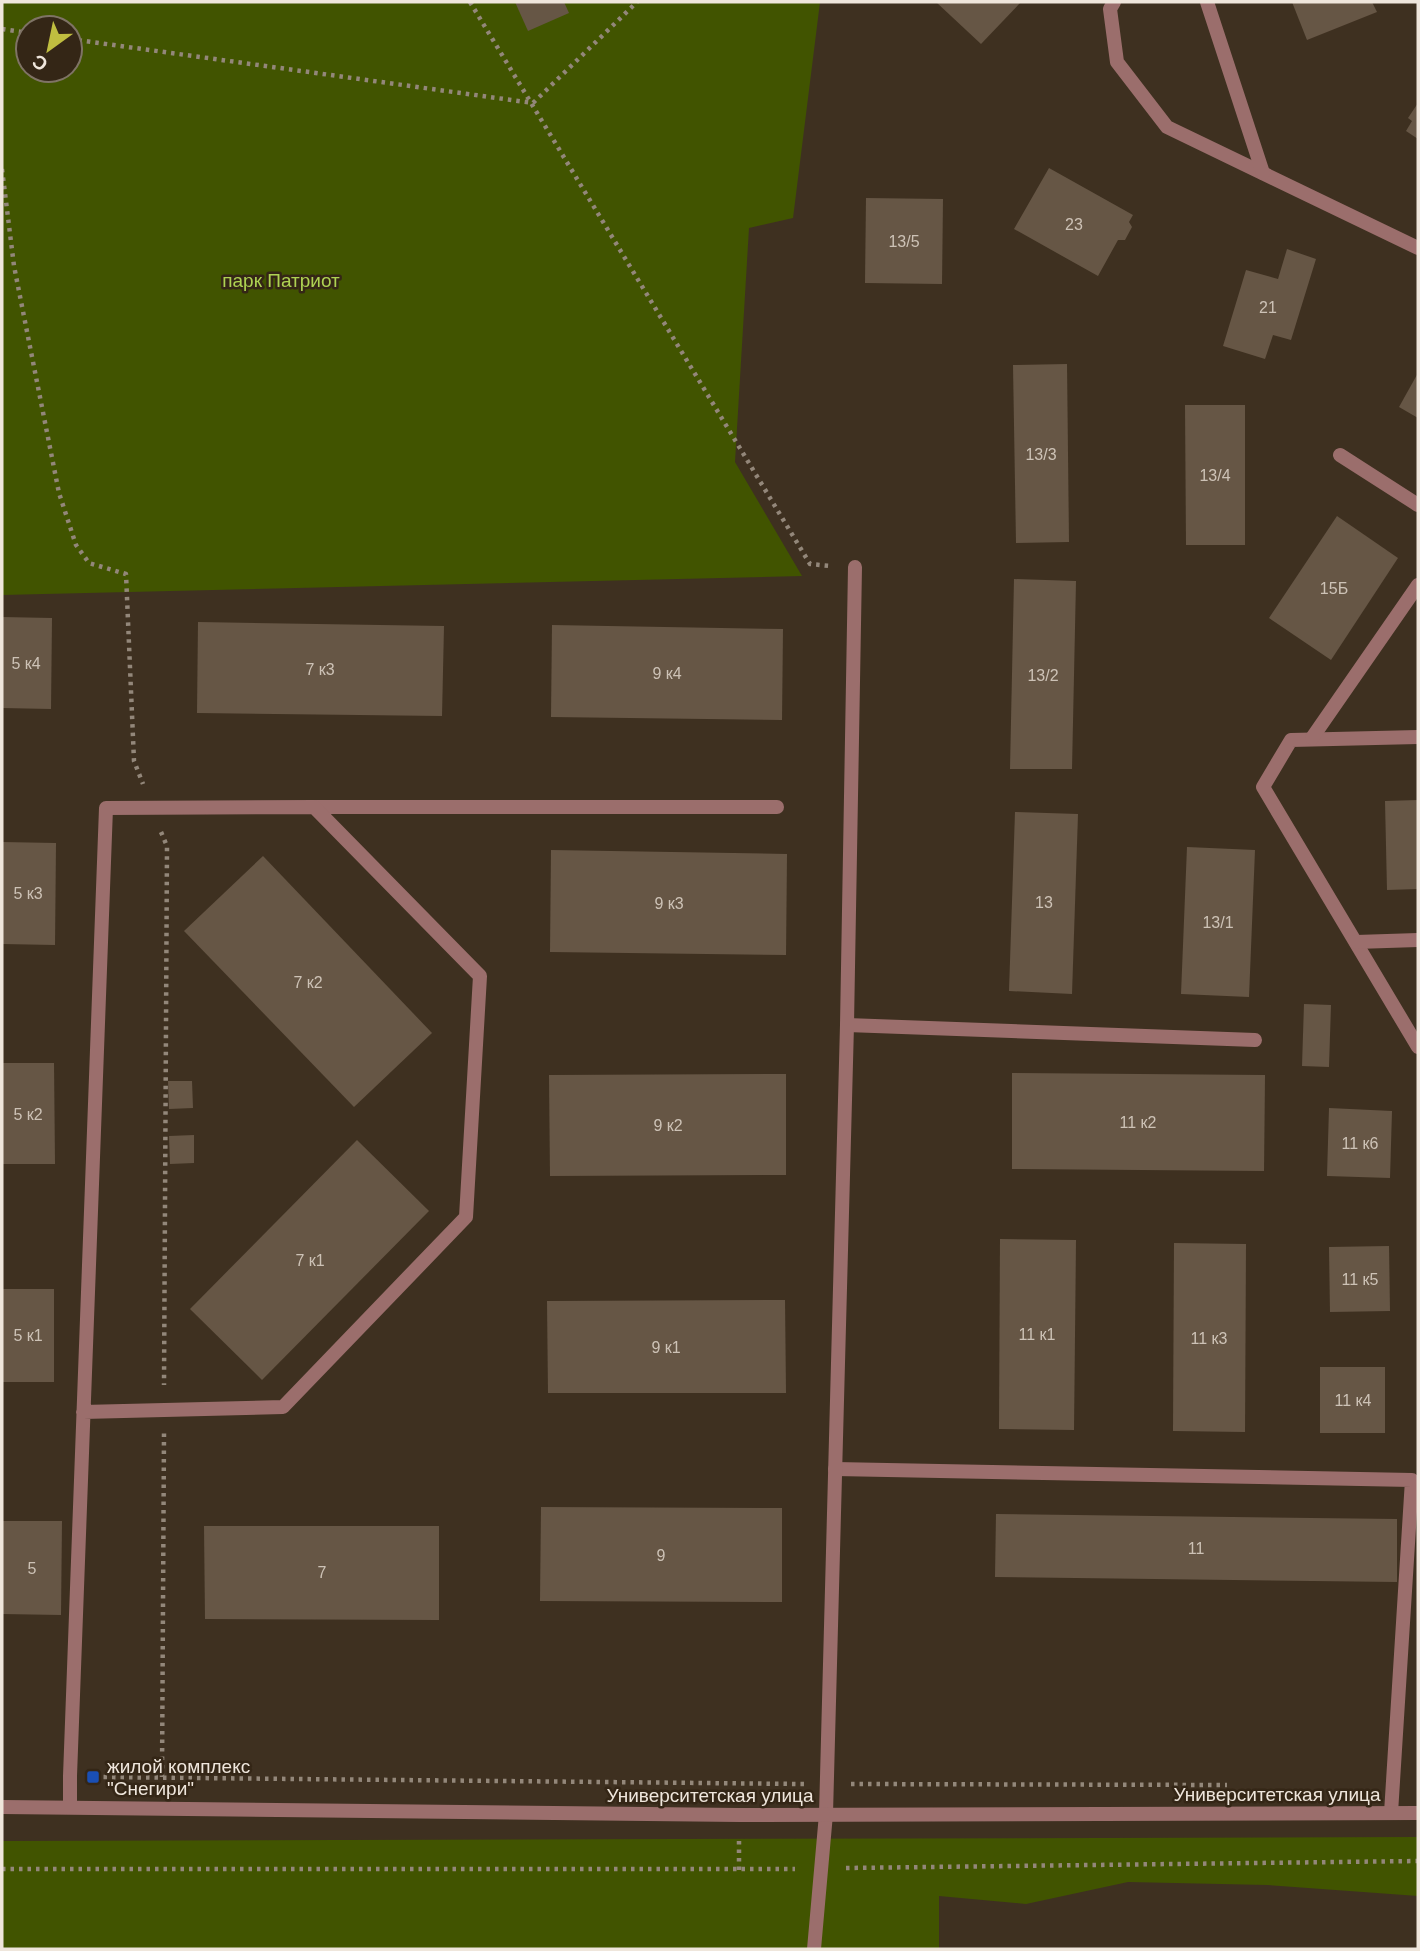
<svg xmlns="http://www.w3.org/2000/svg" width="1420" height="1951" viewBox="0 0 1420 1951" font-family="Arial,sans-serif">
  <rect width="100%" height="100%" fill="#3e3020"/>
  <!-- green -->
  <g fill="#415400" fill-rule="evenodd">
    <path d="M2,2H820L793,218L749,228L735,462L802,576L2,595ZM28,28H70V70H28Z"/>
    <polygon points="1418,1837 1418,1896 1267,1885 1128,1882 1026,1904 939,1896 939,1949 2,1949 2,1841"/>
  </g>
  <!-- building -->
  <g fill="#665645">
    <polygon points="515,2 564,2 569,13 528,31"/>
    <polygon points="936,2 1021,2 981,44"/>
    <polygon points="1292,2 1372,2 1377,12 1307,40"/>
    <polygon points="1418,103 1418,139 1406,131 1412,121 1408,118"/>
    <polygon points="1049,168 1133,215 1129,222 1132,227 1125,240 1118,240 1098,276 1014,229"/>
    <polygon points="866,198 943,199 942,284 865,283"/>
    <polygon points="1287,249 1316,259 1291,340 1273,335 1265,359 1223,346 1246,270 1278,279"/>
    <polygon points="1067,364 1069,542 1016,543 1013,365"/>
    <polygon points="1418,373 1418,418 1399,407"/>
    <polygon points="1185,405 1245,405 1245,545 1186,545"/>
    <polygon points="1337,516 1398,558 1331,660 1269,618"/>
    <polygon points="1014,579 1076,581 1072,769 1010,769"/>
    <polygon points="2,617 52,618 51,709 2,708"/>
    <polygon points="198,622 444,626 442,716 197,713"/>
    <polygon points="552,625 783,629 782,720 551,717"/>
    <polygon points="1418,800 1418,889 1387,890 1385,801"/>
    <polygon points="1015,812 1078,814 1072,994 1009,991"/>
    <polygon points="2,842 56,843 55,945 2,944"/>
    <polygon points="1187,847 1255,850 1249,997 1181,994"/>
    <polygon points="551,850 787,854 786,955 550,952"/>
    <polygon points="263,856 432,1033 354,1107 184,931"/>
    <polygon points="1304,1004 1331,1005 1329,1067 1302,1066"/>
    <polygon points="2,1063 54,1063 55,1164 2,1164"/>
    <polygon points="1012,1073 1265,1075 1264,1171 1012,1169"/>
    <polygon points="786,1074 786,1175 550,1176 549,1075"/>
    <polygon points="168,1081 192,1081 193,1108 169,1109"/>
    <polygon points="1329,1108 1392,1111 1390,1178 1327,1176"/>
    <polygon points="194,1135 194,1163 170,1164 169,1136"/>
    <polygon points="357,1140 429,1211 262,1380 190,1309"/>
    <polygon points="1000,1239 1076,1240 1074,1430 999,1429"/>
    <polygon points="1174,1243 1246,1244 1245,1432 1173,1431"/>
    <polygon points="1389,1246 1390,1311 1330,1312 1329,1247"/>
    <rect x="2" y="1289" width="52" height="93"/>
    <polygon points="785,1300 786,1393 548,1393 547,1301"/>
    <rect x="1320" y="1367" width="65" height="66"/>
    <polygon points="541,1507 782,1508 782,1602 540,1601"/>
    <polygon points="996,1514 1397,1519 1397,1582 995,1577"/>
    <polygon points="2,1521 62,1521 61,1615 2,1614"/>
    <polygon points="204,1526 439,1526 439,1620 205,1619"/>
  </g>
  <g fill="none" stroke-linecap="round" stroke-linejoin="round">
    <!-- path -->
    <g stroke="#93877a" stroke-width="4.5" stroke-dasharray="3.5 5" stroke-linecap="butt">
      <polyline points="470,2 810,564 831,566"/>
      <polyline points="2,29 28,33"/>
      <polyline points="70,39 533,103 637,2"/>
      <polyline points="2,169 14,266 59,493 76,545 89,563 126,574 134,761 143,784"/>
      <polyline points="161,832 167,846 164,1385"/>
      <polyline points="95,1777 804,1784"/>
      <polyline points="162,1777 164,1433"/>
      <polyline points="851,1784 1227,1785"/>
      <polyline points="846,1868 1418,1861"/>
      <polyline points="2,1869 795,1869"/>
      <polyline points="739,1870 739,1839"/>
    </g>
    <!-- service -->
    <g stroke="#9b6e6c" stroke-width="14">
      <polyline points="1340,455 1418,505"/>
      <polyline points="1418,737 1291,740 1263,787 1418,1047"/>
      <polyline points="1312,738 1418,585"/>
      <polyline points="314,807 777,807"/>
      <polyline points="1356,942 1418,940"/>
      <polyline points="847,1025 1255,1040"/>
      <polyline points="835,1469 1412,1480 1391,1813"/>
      <polyline points="70,1807 70,1776 106,808 314,807 480,976 466,1217 283,1407 83,1412"/>
      <polyline points="826,1814 847,1025 855,567"/>
    </g>
    <!-- minor -->
    <g stroke="#9b6e6c" stroke-width="14">
      <polyline points="1114,2 1110,9 1117,62 1167,127 1418,248"/>
      <polyline points="1207,2 1263,173"/>
      <polyline points="814,1949 826,1814"/>
    </g>
    <!-- tertiary -->
    <polyline stroke="#9b6e6c" stroke-width="14" points="2,1807 739,1815 1418,1813"/>
  </g>
  <!-- markers -->
  <rect fill="#1a4fb4" stroke="#342616" stroke-width="2.5" x="86" y="1770" width="14" height="14" rx="3.5"/>
  <g text-anchor="middle" stroke-width="5" stroke-linejoin="round" paint-order="stroke">
    <!-- number labels -->
    <g font-size="16" fill="#cdc2b6">
      <text x="1074" y="230">23</text>
      <text x="904" y="247">13/5</text>
      <text x="1268" y="313">21</text>
      <text x="1041" y="460">13/3</text>
      <text x="1215" y="481">13/4</text>
      <text x="1334" y="594">15Б</text>
      <text x="26" y="669">5 к4</text>
      <text x="320" y="675">7 к3</text>
      <text x="667" y="679">9 к4</text>
      <text x="1043" y="681">13/2</text>
      <text x="28" y="899">5 к3</text>
      <text x="1044" y="908">13</text>
      <text x="669" y="909">9 к3</text>
      <text x="1218" y="928">13/1</text>
      <text x="308" y="988">7 к2</text>
      <text x="28" y="1120">5 к2</text>
      <text x="1138" y="1128">11 к2</text>
      <text x="668" y="1131">9 к2</text>
      <text x="1360" y="1149">11 к6</text>
      <text x="310" y="1266">7 к1</text>
      <text x="1360" y="1285">11 к5</text>
      <text x="1037" y="1340">11 к1</text>
      <text x="28" y="1341">5 к1</text>
      <text x="1209" y="1344">11 к3</text>
      <text x="666" y="1353">9 к1</text>
      <text x="1353" y="1406">11 к4</text>
      <text x="1196" y="1554">11</text>
      <text x="661" y="1561">9</text>
      <text x="32" y="1574">5</text>
      <text x="322" y="1578">7</text>
    </g>
    <!-- park labels -->
    <g font-size="19" fill="#aed252" stroke="#342616">
      <text x="281" y="287">парк Патриот</text>
    </g>
    <!-- poi labels -->
    <g font-size="19" fill="#efe6dc" stroke="#342616" text-anchor="start">
      <text x="107" y="1773">жилой комплекс<tspan x="107" dy="22">"Снегири"</tspan></text>
    </g>
    <!-- street labels -->
    <g font-size="19" fill="#efe6dc" stroke="#342616">
      <text x="1277" y="1801">Университетская улица</text>
      <text x="710" y="1802">Университетская улица</text>
    </g>
  </g>
  <!-- border -->
  <rect width="1420" height="1951" fill="none" stroke="#efe6dc" stroke-width="7"/>
  <!-- north arrow -->
  <g transform="translate(49 49) rotate(213)"><circle r="33" fill="#342616" stroke="#7f7365" stroke-width="2"/>
  <path d="M0-5L12 26L0 18L-12 26Z" fill="#c0be40"/>
  <text y="-10" font-size="19" font-weight="bold" text-anchor="middle" fill="#efe6dc">С</text>
  </g>
</svg>
